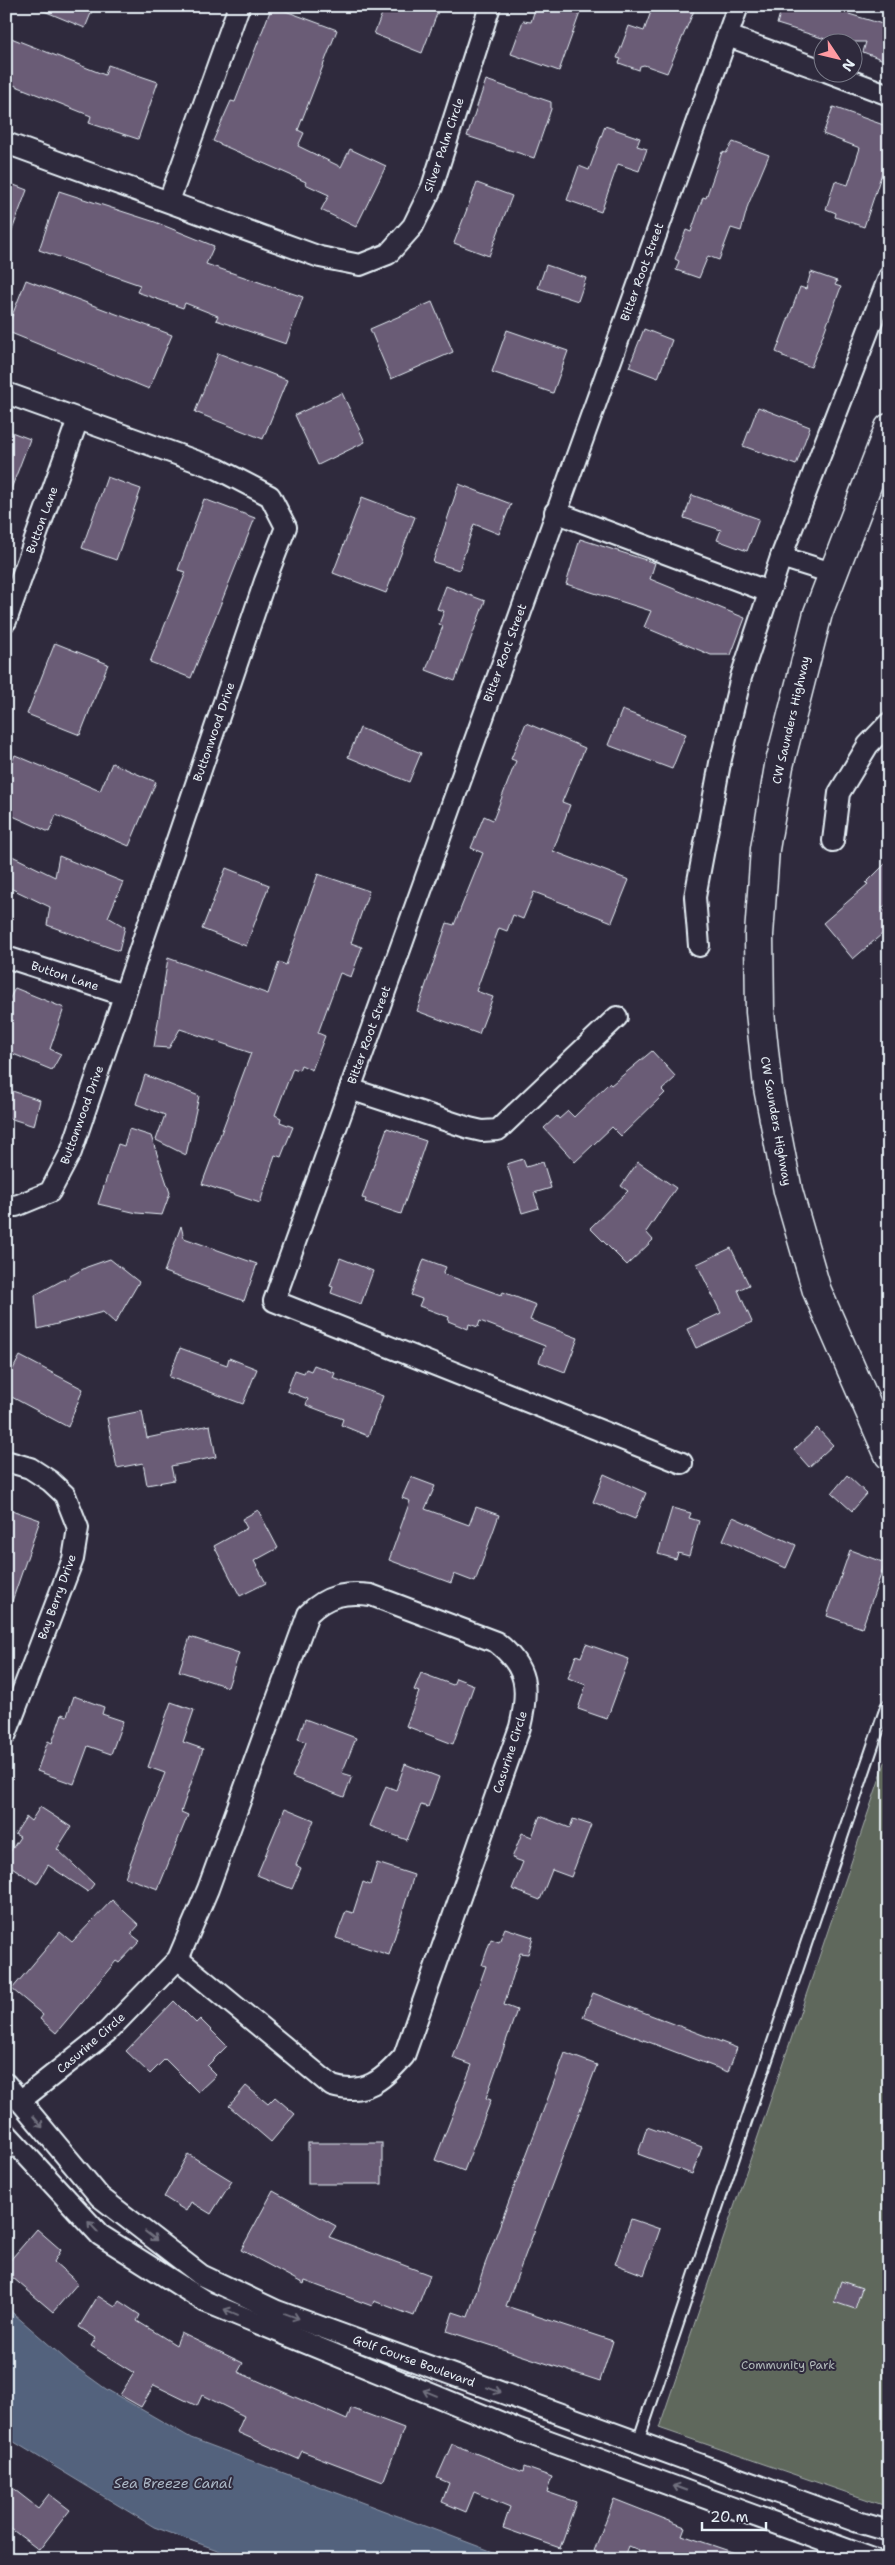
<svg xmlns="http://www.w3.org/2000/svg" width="895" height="2565" viewBox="0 0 895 2565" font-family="'Shantell Sans',sans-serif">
  <rect width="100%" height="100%" fill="#2f2a3d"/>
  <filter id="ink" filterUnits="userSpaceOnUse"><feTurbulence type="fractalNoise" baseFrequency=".02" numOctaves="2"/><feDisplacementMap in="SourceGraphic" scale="10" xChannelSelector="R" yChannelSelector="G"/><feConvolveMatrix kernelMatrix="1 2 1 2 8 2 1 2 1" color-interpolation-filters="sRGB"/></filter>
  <g filter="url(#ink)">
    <!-- green -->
    <polygon fill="#5f685c" stroke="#a4acaa" points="889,1751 889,2499 883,2505 659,2428"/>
    <!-- water -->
    <polygon fill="#53627d" stroke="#8f9bae" points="6,2307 70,2363 106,2389 191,2438 512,2559 242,2559 154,2527 6,2437"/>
    <!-- building -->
    <g fill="#6a5b76" stroke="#e8f1f8">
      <polygon points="32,6 94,6 85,28"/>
      <polygon points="272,6 337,30 298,130 304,133 298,146 341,167 350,149 386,166 356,227 321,210 329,195 305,184 306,182 213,141 231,101 235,102"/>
      <polygon points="385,6 440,6 422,53 374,34"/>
      <polygon points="536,6 571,6 581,10 559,71 511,54 523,21 531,22"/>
      <polygon points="653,6 696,6 667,73 644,65 640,66 639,70 619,63 621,59 617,58 629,26 644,31"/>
      <polygon points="782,6 822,6 889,26 889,62 863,52 866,42 835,42 777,24"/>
      <polygon points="6,36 105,75 108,65 158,82 138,139 89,123 91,116 6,82"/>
      <polygon points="486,80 551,102 551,109 534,158 467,136"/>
      <polygon points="833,107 889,127 889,152 864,227 835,217 836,213 826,209 835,181 848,185 860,148 823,134"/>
      <polygon points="605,126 640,138 637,146 647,149 639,171 618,164 601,212 567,200 579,166 589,170"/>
      <polygon points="733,142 769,155 748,205 741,231 731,228 719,260 708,256 699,278 676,270 679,261 675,259 686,230 691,232 703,197 706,198 722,152 726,153"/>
      <polygon points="6,182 27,190 8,241 6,241"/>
      <polygon points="477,183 512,196 489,256 454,243"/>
      <polygon points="59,191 155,222 214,246 206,264 303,297 286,344 216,320 218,316 185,303 183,308 137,292 140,285 39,250"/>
      <polygon points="546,265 586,278 578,301 538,288"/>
      <polygon points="811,272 837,281 835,285 841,287 811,367 783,357 783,355 776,352 800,287 806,289"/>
      <polygon points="26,280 172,335 149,389 6,331"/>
      <polygon points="432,302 453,352 391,379 370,329"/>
      <polygon points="644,329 672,340 658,378 629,367"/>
      <polygon points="507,330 568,351 553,393 492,372"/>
      <polygon points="218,353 287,380 263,439 195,412"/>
      <polygon points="342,393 365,442 318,465 295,415"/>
      <polygon points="758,407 810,427 796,465 743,446"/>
      <polygon points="6,430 30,439 8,497 6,497"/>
      <polygon points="107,477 141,489 116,560 82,548"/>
      <polygon points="459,484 511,504 499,534 474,524 459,570 433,562"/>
      <polygon points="692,495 759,519 747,551 717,540 721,530 684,518"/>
      <polygon points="362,497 415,517 386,593 333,573"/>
      <polygon points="204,499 255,518 191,678 150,662 186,572 178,570"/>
      <polygon points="580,539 655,563 650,579 745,618 731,655 711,655 644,627 651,611 566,584"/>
      <polygon points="446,586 485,601 455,681 426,670 443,626 439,624 444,611 437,609"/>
      <polygon points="55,643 108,664 80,735 27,714"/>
      <polygon points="622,710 686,734 672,769 608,745"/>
      <polygon points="526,723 585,748 562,802 570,805 553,851 629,880 612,922 534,892 523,919 513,915 507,931 499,928 476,991 493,997 479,1034 417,1011 447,923 454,925 483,853 471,848 484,816 493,820 516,761 511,759"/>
      <polygon points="360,728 421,753 409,782 348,757"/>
      <polygon points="15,755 100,791 112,763 156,782 129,846 56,815 49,832 6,813 6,775"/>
      <polygon points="6,853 55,877 59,856 123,882 108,917 125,927 119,951 47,925 50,907 6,886"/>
      <polygon points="889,860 889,902 882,908 889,916 889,928 853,959 823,923 868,884 866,883"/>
      <polygon points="226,868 269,885 246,946 202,929"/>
      <polygon points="318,874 369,891 351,943 362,947 351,977 340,973 318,1033 325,1036 312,1070 301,1065 299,1070 293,1068 275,1115 281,1118 280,1122 293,1127 281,1157 275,1155 260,1203 202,1184 251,1053 180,1029 169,1048 154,1047 168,958 268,994 279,962 286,965"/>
      <polygon points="15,988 64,1008 50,1049 61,1054 52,1070 6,1051 6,1006"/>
      <polygon points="652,1051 676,1077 662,1090 665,1093 621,1136 612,1127 575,1162 544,1128 557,1116 559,1119 568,1111 574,1117 609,1083 611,1085"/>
      <polygon points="145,1075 199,1096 186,1155 156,1140 165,1115 136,1104"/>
      <polygon points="6,1089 40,1100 34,1126 6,1117"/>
      <polygon points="387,1128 426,1141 401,1214 365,1202 366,1199 362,1198"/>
      <polygon points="129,1129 151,1136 170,1193 162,1215 137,1213 98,1204 118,1144 124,1146"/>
      <polygon points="523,1159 526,1167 543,1162 551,1188 534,1193 539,1208 522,1213 507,1164"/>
      <polygon points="638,1162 676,1188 646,1232 653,1240 627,1265 590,1228 628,1191 621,1186"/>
      <polygon points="181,1226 184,1238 257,1264 244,1301 164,1272"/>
      <polygon points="731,1248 749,1285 738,1290 752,1322 696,1348 687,1329 721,1313 697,1264"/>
      <polygon points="340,1258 373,1271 361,1304 331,1293 333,1287 330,1286"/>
      <polygon points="110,1259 139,1282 115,1323 103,1312 38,1329 35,1295 87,1267"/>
      <polygon points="424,1259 446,1267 443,1274 449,1276 501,1295 503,1292 536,1305 530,1320 578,1338 565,1372 539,1362 545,1346 480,1321 478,1327 469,1324 468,1329 448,1321 449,1317 419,1306 422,1299 411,1295"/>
      <polygon points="180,1348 227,1365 229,1358 257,1369 243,1404 169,1377"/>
      <polygon points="20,1356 83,1389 68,1427 6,1394 6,1382"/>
      <polygon points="314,1365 335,1373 333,1378 383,1396 368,1436 341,1425 343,1419 306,1405 308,1399 287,1391 295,1370 304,1373 306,1369 311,1371"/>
      <polygon points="142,1411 147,1438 210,1425 216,1457 171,1466 174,1480 147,1485 143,1463 117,1468 107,1418"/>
      <polygon points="817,1428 833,1445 809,1467 794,1450"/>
      <polygon points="604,1474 646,1493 635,1519 593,1502"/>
      <polygon points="847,1475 867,1494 852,1511 832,1493"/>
      <polygon points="411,1477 435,1486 425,1509 469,1525 476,1507 499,1515 475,1582 454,1574 451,1583 389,1560 410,1501 402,1498"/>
      <polygon points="6,1508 40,1520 9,1610 6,1610"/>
      <polygon points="672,1508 691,1513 689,1518 699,1521 689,1556 678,1553 676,1559 658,1554"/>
      <polygon points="258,1510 278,1548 254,1561 266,1583 240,1596 214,1546 247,1528 242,1519"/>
      <polygon points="733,1517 796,1545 786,1568 723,1540"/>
      <polygon points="850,1550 885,1563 862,1628 827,1616"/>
      <polygon points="190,1637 239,1653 228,1687 179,1671"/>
      <polygon points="586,1644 629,1659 607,1719 578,1709 586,1685 568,1678 576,1655 581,1657"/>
      <polygon points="421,1673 453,1685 456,1678 474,1685 453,1744 406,1726 419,1692 414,1690"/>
      <polygon points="74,1696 104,1707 102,1714 123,1721 111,1754 88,1746 74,1784 37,1771 48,1741 52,1743 62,1714 67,1716"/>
      <polygon points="171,1702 194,1710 183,1742 203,1749 181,1812 188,1815 158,1889 125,1877 165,1773 148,1767"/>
      <polygon points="305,1719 356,1738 342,1773 352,1776 344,1797 292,1777 306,1742 298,1739"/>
      <polygon points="405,1764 439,1777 428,1807 421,1805 407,1840 370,1826 386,1786 396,1790"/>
      <polygon points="40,1807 71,1827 57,1849 94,1884 88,1892 48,1865 37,1884 6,1863 6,1858 20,1837 15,1834 26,1817 31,1821"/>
      <polygon points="285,1808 314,1820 296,1865 301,1868 292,1889 257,1875"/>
      <polygon points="540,1816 570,1828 573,1819 591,1825 571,1877 552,1870 540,1900 512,1889 523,1862 512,1858 522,1833 532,1837"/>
      <polygon points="377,1863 414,1875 389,1955 336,1938 346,1911 353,1913 363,1882 370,1885"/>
      <polygon points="112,1900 139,1925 131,1934 140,1941 119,1963 116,1961 56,2033 40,2019 43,2015 12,1989 60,1932 72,1942"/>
      <polygon points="505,1928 533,1937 528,1954 520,1953 504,2005 517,2010 486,2098 491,2100 464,2171 435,2160 472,2065 453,2058 486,1966 482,1965 491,1939 499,1942"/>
      <polygon points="593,1993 737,2048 728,2072 583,2017"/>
      <polygon points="174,2001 196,2023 200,2019 227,2046 207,2066 216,2075 198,2092 165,2059 150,2074 126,2051"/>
      <polygon points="565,2053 597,2065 506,2306 613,2341 600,2381 447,2331 453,2312 468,2317 484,2267"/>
      <polygon points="246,2086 268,2104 275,2097 295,2114 271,2142 229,2106"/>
      <polygon points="647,2127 702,2147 692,2174 638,2154"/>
      <rect x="308" y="2143" width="74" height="41"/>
      <polygon points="188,2154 232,2181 211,2214 191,2202 186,2211 164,2197"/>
      <polygon points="273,2191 336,2226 329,2237 430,2275 414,2316 374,2301 372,2306 305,2281 304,2284 241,2250"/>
      <polygon points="631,2219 660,2229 644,2275 615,2264"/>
      <polygon points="37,2229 61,2250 54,2262 78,2283 53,2312 6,2272 6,2265"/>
      <polygon points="841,2281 862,2288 855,2309 834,2302"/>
      <polygon points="98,2296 115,2307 119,2301 140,2315 137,2321 176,2345 181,2333 243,2363 238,2372 347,2420 351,2408 404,2428 383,2482 302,2451 298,2459 237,2432 244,2416 202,2395 197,2406 154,2385 141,2407 120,2395 134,2373 91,2346 96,2338 79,2327"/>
      <polygon points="452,2444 523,2472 524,2467 552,2477 547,2492 576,2502 560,2548 503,2528 510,2507 474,2492 466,2512 442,2502 449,2483 437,2478"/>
      <polygon points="6,2483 38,2508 49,2494 70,2510 39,2550 6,2525"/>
      <polygon points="614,2499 685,2527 682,2535 744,2556 743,2559 660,2559 629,2546 624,2559 614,2559 594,2551"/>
    </g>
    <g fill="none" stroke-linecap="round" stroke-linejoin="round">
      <!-- service casing -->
      <g stroke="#e8f1f8" stroke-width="14">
        <polyline id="service" points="638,2442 886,1707 889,1707"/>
      </g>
      <!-- minor casing -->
      <g stroke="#e8f1f8" stroke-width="24">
        <g id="minor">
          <polyline points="728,36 822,70"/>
          <polyline points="828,72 889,95"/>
          <polyline points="6,143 320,257 360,265 388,254 413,226 432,187 490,6"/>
          <polyline points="169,201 239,6"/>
          <polyline points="6,393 218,469 270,496 286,527 265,581 71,1152 50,1192 16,1206 6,1205"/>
          <polyline points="555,512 769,592"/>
          <polyline points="781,557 832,573"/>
          <polyline points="6,621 78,419"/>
          <polyline points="833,841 839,793 868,745 889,723"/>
          <polyline points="699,946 695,897 720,763 741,677 781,557 889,277"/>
          <polyline points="6,957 124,995"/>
          <polyline points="350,1089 469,1128 482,1131 498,1130 617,1017"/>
          <polyline points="6,1461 30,1468 50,1481 65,1495 78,1528 73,1559 6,1734"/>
          <polyline points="682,1463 274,1301 738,6"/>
          <polyline points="6,2084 100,2197 201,2275 277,2311 858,2522 889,2531"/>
          <path d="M20,2101L107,2032L178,1959L208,1889L308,1614C327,1595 345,1592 371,1595L496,1642C528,1667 529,1689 520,1727L404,2056C383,2080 365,2096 332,2086L178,1959"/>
          <polyline points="6,2133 100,2235 206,2302 519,2430 873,2559"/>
        </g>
      </g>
      <!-- secondary casing -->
      <g stroke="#e8f1f8" stroke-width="31">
        <polyline id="secondary" points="889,428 818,613 779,766 765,849 759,935 760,1012 768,1088 788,1191 817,1291 889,1455"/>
      </g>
      <!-- service -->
      <use href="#service" stroke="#2f2a3d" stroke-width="10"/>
      <!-- minor -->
      <use href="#minor" stroke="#2f2a3d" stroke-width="20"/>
      <!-- secondary -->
      <use href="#secondary" stroke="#2f2a3d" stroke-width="28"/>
    </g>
    <!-- one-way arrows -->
    <defs><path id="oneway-shaft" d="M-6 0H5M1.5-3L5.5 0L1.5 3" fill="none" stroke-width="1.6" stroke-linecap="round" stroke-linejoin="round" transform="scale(1.25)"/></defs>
    <g stroke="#70707e">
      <use href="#oneway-shaft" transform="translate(38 2122) rotate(50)"/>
      <use href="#oneway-shaft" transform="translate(93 2227) rotate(-133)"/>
      <use href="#oneway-shaft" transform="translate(151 2236) rotate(38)"/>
      <use href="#oneway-shaft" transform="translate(231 2312) rotate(-158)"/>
      <use href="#oneway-shaft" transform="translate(292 2316) rotate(20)"/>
      <use href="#oneway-shaft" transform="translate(494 2390) rotate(20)"/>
      <use href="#oneway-shaft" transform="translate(430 2393) rotate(-158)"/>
      <use href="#oneway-shaft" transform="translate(680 2488) rotate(-160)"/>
    </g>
  </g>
  <g text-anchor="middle" stroke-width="4" stroke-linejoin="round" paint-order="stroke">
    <!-- street labels -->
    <g font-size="12" fill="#e8f1f8" stroke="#2f2a3d">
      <text transform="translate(444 145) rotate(-71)" y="4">Silver Palm Circle</text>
      <text transform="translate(642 272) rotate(-70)" y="4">Bitter Root Street</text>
      <text transform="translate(42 520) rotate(-70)" y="4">Button Lane</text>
      <text transform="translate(505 653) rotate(-70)" y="4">Bitter Root Street</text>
      <text transform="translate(791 720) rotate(-77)" y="4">CW Saunders Highway</text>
      <text transform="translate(214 732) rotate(-71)" y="4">Buttonwood Drive</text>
      <text transform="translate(65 976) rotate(18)" y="4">Button Lane</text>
      <text transform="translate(369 1035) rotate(-70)" y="4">Bitter Root Street</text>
      <text transform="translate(82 1115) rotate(-70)" y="4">Buttonwood Drive</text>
      <text transform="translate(776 1121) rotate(80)" y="4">CW Saunders Highway</text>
      <text transform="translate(57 1597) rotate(-70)" y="4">Bay Berry Drive</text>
      <text transform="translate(510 1752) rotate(-72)" y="4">Casurine Circle</text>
      <text transform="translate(91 2043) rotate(-41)" y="4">Casurine Circle</text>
      <text transform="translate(414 2361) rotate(20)" y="4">Golf Course Boulevard</text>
    </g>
    <!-- park labels -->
    <g font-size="12" fill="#b1baba" stroke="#2f2a3d">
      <text x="788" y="2369">Community Park</text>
    </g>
    <!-- water labels -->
    <g font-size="14" font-style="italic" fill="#acb8c7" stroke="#2f2a3d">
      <text x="173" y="2488">Sea Breeze Canal</text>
    </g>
  </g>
  <!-- margin -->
  <rect width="895" height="2565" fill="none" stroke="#2f2a3d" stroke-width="25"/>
  <rect x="12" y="12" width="870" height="2540" fill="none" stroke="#e8f1f8" stroke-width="2" filter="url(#ink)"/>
  <!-- north arrow -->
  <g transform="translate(838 58) rotate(125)"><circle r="24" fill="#2f2a3d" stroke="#797a88"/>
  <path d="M0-4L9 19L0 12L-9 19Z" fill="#ff9aa2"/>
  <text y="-8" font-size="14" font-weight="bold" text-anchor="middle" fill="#e8f1f8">N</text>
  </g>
  <!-- scale -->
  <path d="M702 2522v8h64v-8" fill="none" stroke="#e8f1f8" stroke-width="2.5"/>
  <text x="710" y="2522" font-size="15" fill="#e8f1f8" stroke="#2f2a3d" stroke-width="4" paint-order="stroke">20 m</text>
</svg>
